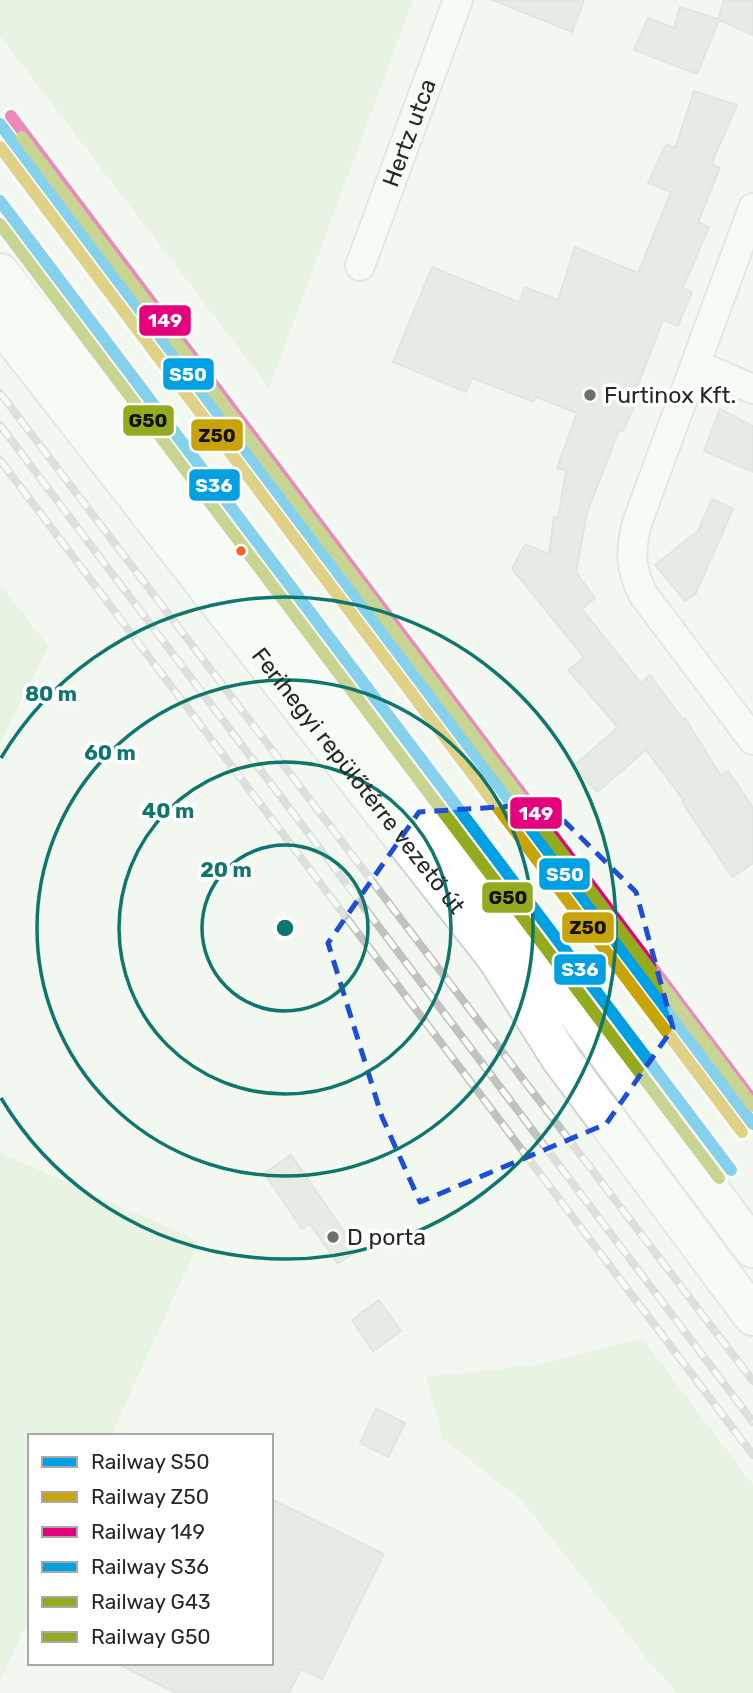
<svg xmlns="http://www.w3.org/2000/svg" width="753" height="1693" viewBox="0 0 753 1693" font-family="Rubik,sans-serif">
  <rect width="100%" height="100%" fill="#f2f8f0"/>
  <!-- green -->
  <g fill="#dbefd1">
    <polygon points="0,0 413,0 269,388 0,36"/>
    <polygon points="0,584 48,646 0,743"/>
    <polygon points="0,1153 199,1241 111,1436 30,1436 30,1616 0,1681"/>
    <polygon points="642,1338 753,1485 753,1693 678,1693 655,1669 521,1500 443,1439 426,1377 543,1364"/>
  </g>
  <!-- building -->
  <g fill="#d8ddd6" stroke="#cbcfc9" stroke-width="2">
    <polygon points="492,0 584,0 572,32"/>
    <polygon points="724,0 753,0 753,35 719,20 697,74 634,50 648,18 674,28 680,7 718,19"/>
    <polygon points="694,91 737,105 711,164 720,168 698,222 709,227 683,288 692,292 678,326 663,320 631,403 635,405 623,431 619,430 587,513 576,572 595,598 582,609 641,683 650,675 683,720 685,718 721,776 728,771 753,808 753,863 732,877 682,802 684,801 646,750 597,792 574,766 618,727 568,670 584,657 512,569 525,544 549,554 554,517 558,518 566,471 557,468 577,413 536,397 534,402 472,378 466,392 393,362 432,267 519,302 525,287 558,300 575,247 638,273 671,192 648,183 666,144 675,148"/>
    <polygon points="720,409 753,426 753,472 704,451"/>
    <polygon points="712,499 733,509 696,593 685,601 655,565 698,531"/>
    <polygon points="291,1155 357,1250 338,1264 310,1224 302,1229 264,1173"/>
    <polygon points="379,1300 401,1331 373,1351 352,1320"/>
    <polygon points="376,1409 405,1423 388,1457 360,1443"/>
    <polygon points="271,1499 384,1554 322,1679 301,1669 289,1693 176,1693 116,1663 271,1663"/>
  </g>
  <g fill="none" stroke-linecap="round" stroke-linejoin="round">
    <!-- minor casing -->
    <g stroke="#cfd4cd" stroke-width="32">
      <g id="minor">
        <path d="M753,208L637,523C630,551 630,568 643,594L753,740"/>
        <path id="s1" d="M360,266L458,0"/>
        <polyline points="697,365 753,389"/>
      </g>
    </g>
    <!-- primary casing -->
    <g stroke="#cfd4cd" stroke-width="42">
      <g id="primary">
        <polyline points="0,273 522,939 753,1248"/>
        <path id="s2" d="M0,321L497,958L562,1060L753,1316"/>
      </g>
    </g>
    <!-- minor -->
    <use href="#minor" stroke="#fdfefd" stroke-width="28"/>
    <!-- primary -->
    <use href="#primary" stroke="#fdfefd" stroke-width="38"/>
    <!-- rail casing -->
    <g stroke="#c0c2c0" stroke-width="8">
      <g id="rail">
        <polyline points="0,393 753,1381"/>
        <polyline points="0,425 753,1422"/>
        <polyline points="0,460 753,1455"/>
      </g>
    </g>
    <!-- rail -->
    <use href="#rail" stroke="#fff" stroke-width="5" stroke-dasharray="16" stroke-linecap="butt"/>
    <!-- rail-1 casing -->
    <g stroke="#fff" stroke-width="18">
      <polyline id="rail-1" points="0,124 753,1124"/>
    </g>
    <!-- rail-2 casing -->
    <g stroke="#fff" stroke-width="18">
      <polyline id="rail-2" points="0,147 742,1132"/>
    </g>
    <!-- rail-3 casing -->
    <g stroke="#fff" stroke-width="18">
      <polyline id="rail-3" points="11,116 753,1101"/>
    </g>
    <!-- rail-4 casing -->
    <g stroke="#fff" stroke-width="18">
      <polyline id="rail-4" points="0,201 731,1170"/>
    </g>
    <!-- rail-5 casing -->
    <g stroke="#fff" stroke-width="18">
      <polyline id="rail-5" points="22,137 753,1106"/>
    </g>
    <!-- rail-6 casing -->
    <g stroke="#fff" stroke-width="18">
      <polyline id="rail-6" points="0,224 719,1178"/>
    </g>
    <!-- rail-1 -->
    <use href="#rail-1" stroke="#00a0e3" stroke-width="12"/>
    <!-- rail-2 -->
    <use href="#rail-2" stroke="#c8a309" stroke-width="12"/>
    <!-- rail-3 -->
    <use href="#rail-3" stroke="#e5007d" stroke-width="12"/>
    <!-- rail-4 -->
    <use href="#rail-4" stroke="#00a0e3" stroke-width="12"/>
    <!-- rail-5 -->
    <use href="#rail-5" stroke="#94ab20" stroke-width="12"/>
    <!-- rail-6 -->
    <use href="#rail-6" stroke="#94ab20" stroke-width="12"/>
  </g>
  <!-- marked area -->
  <path d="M0 0H753V1693H0ZM547,804L636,892L673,1028L606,1124L420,1202L382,1117L328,943L419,812Z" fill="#f2f8f0" fill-opacity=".55" fill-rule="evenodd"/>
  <path fill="none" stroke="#1d4ed8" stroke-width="5" stroke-dasharray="14 9" stroke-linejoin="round" d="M547,804L636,892L673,1028L606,1124L420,1202L382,1117L328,943L419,812Z"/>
  <!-- distance rings -->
  <g fill="none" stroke="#0f766e" stroke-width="3.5">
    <circle cx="285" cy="928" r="83"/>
    <circle cx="285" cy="928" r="166"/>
    <circle cx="285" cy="928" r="248"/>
    <path d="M1 758A331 331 0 1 1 1 1098"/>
  </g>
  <!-- markers -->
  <g fill="#6d716b" stroke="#fff" stroke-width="2.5">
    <circle cx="590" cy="395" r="7"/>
    <circle cx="333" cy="1237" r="7"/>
  </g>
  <circle fill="#f26522" stroke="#fff" stroke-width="2.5" cx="241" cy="551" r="6"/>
  <g text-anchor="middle" stroke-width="7" stroke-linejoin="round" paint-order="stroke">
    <!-- street labels -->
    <g font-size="23" fill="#252923" stroke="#fff">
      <text dy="8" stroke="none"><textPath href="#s1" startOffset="142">Hertz utca</textPath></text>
      <text dy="8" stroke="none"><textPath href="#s2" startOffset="583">Ferihegyi repülőtérre vezető út</textPath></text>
    </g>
    <!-- poi labels -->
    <g font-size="23" fill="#252923" stroke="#fff" text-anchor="start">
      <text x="604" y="403">Furtinox Kft.</text>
      <text x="347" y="1245">D porta</text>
    </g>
  </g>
  <circle cx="285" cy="928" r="10" fill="#0f766e" stroke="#fff" stroke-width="3.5"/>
  <g font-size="21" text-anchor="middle" font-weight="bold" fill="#0f766e" stroke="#fff" stroke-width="7" stroke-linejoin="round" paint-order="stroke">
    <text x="51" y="701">80 m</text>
    <text x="110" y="760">60 m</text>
    <text x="168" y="818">40 m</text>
    <text x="226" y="877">20 m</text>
  </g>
  <g stroke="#fff" stroke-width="2.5">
    <rect x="138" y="304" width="54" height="33" rx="7" fill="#e5007d"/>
    <rect x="162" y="357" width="53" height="34" rx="7" fill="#00a0e3"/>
    <rect x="122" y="404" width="53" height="33" rx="7" fill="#94ab20"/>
    <rect x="190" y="418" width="54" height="34" rx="7" fill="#c8a309"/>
    <rect x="188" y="468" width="53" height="34" rx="7" fill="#00a0e3"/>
    <rect x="509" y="796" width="54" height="34" rx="7" fill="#e5007d"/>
    <rect x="538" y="857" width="53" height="34" rx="7" fill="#00a0e3"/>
    <rect x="481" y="881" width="53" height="33" rx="7" fill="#94ab20"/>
    <rect x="561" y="911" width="54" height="33" rx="7" fill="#c8a309"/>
    <rect x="553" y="953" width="54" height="33" rx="7" fill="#00a0e3"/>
  </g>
  <g font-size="19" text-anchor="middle" font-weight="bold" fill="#fff">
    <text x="165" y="327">149</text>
    <text x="188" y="381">S50</text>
    <text x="214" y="492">S36</text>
    <text x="536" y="820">149</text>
    <text x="565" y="881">S50</text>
    <text x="580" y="976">S36</text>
  </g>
  <g font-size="19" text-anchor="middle" font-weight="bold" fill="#111">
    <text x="148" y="427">G50</text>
    <text x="217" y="442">Z50</text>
    <text x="508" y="904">G50</text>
    <text x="588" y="934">Z50</text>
  </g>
  <!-- legend -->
  <rect x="28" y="1434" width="245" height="231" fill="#ffffff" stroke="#a8a9a7" stroke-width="2"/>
  <rect x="42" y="1457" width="35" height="10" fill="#00a0e3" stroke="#a8a9a7" stroke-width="2"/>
  <text x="91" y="1469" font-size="21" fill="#252923">Railway S50</text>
  <rect x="42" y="1492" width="35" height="10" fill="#c8a309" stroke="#a8a9a7" stroke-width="2"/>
  <text x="91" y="1504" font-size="21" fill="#252923">Railway Z50</text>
  <rect x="42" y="1527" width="35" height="10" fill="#e5007d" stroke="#a8a9a7" stroke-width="2"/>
  <text x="91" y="1539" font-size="21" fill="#252923">Railway 149</text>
  <rect x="42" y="1562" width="35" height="10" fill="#00a0e3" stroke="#a8a9a7" stroke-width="2"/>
  <text x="91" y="1574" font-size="21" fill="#252923">Railway S36</text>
  <rect x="42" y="1597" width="35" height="10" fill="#94ab20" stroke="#a8a9a7" stroke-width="2"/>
  <text x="91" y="1609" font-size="21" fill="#252923">Railway G43</text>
  <rect x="42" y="1632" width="35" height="10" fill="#94ab20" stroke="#a8a9a7" stroke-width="2"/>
  <text x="91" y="1644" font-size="21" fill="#252923">Railway G50</text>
</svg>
